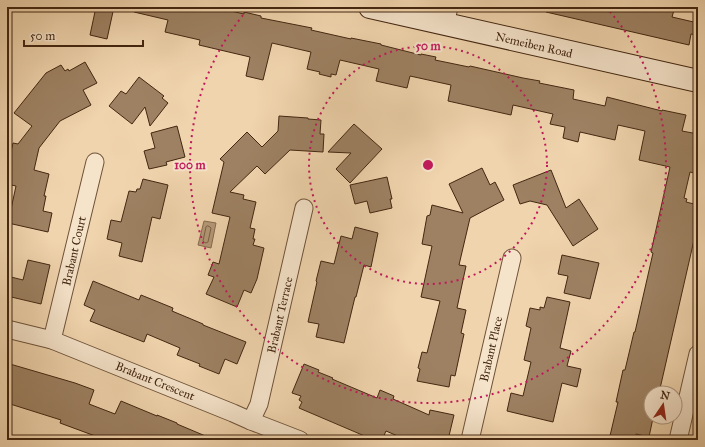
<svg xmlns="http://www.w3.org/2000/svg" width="705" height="447" viewBox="0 0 705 447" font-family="'IM FELL Great Primer',serif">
  <rect width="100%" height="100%" fill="#f0d4ad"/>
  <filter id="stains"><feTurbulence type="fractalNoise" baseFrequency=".005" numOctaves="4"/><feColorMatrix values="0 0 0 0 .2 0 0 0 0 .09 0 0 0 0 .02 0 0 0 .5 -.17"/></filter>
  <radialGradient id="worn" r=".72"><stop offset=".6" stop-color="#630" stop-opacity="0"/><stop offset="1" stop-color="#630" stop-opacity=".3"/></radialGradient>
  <!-- water -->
  <polygon fill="#b59978" stroke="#876b4f" points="204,221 216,223 211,248 198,245"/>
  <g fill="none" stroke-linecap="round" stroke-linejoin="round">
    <!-- shore -->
    <polygon stroke="#7c6044" stroke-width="1" points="208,226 210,227 211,228 208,242 206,243 204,242 203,241 206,227"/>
  </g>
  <!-- building -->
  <g fill="#9d8162" stroke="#432711">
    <polygon points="96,7 114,7 107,39 90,35"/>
    <polygon points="135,7 214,7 244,14 244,12 261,16 261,18 312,28 311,30 351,39 351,38 381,44 381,45 421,55 421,54 436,57 435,60 469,67 470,66 523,78 540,81 539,83 574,90 573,99 605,106 607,97 662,111 662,110 686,115 682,131 698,134 698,174 690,172 684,198 687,199 686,202 698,205 698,214 695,227 697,227 659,393 651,393 651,418 653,418 649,437 636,434 635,440 609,440 618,402 616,402 623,370 625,370 634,332 635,332 653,253 651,252 670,167 639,160 645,131 618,125 615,140 580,132 578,142 563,138 565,127 550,124 553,114 513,105 511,115 448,101 451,85 410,76 407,88 376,81 379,69 340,60 336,75 331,74 331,77 319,74 320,72 307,69 311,52 272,43 263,80 246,76 250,57 199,45 200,40 165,32 168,20 134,12"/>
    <polygon points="546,7 675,7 672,17 698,23 698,35 691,34 689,45 546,12"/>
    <polygon points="85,62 97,83 83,90 91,105 60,121 39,148 34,170 49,174 44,196 46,196 43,211 52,213 48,232 8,223 16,186 7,184 7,169 13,143 18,144 32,126 14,113 46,73 61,65 65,71 68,69 69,71"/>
    <polygon points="139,77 164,96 162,98 168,103 150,126 145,107 132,124 109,106 121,91 126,94"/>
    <polygon points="279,116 308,118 308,119 321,120 320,134 324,134 323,152 290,150 265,174 257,166 230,192 244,195 243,199 256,202 250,228 255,229 253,239 255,239 253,245 264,248 257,279 251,293 244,290 237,307 206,294 214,277 208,275 213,262 219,264 230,217 212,213 224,162 220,159 247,132 262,147 278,131"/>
    <polygon points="354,124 382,149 350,183 336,169 351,153 328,152"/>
    <polygon points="177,126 185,157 166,162 167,165 149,169 144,151 155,148 151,133"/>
    <polygon points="482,168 490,185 495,182 504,200 470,218 459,265 466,266 457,308 466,310 461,333 464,334 455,376 451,375 449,387 417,381 420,369 418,368 422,352 427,353 440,301 421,297 432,246 422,244 427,216 430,215 432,205 463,213 449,184"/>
    <polygon points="551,170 566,208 579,199 598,229 573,246 547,205 530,201 520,204 513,185"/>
    <polygon points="387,177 392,199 390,199 392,208 370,213 367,201 355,204 350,185"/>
    <polygon points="143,179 168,185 160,219 152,217 142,262 119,256 122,243 107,239 111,220 121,222 129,191 136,192 137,189 140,189"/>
    <polygon points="355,227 378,233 371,267 364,265 356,297 355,297 344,343 316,337 319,324 308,322 317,282 316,281 321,261 334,264 341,236 352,239"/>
    <polygon points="562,255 599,263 590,299 564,293 568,276 558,274"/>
    <polygon points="28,260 50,265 41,304 7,296 7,276 23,280"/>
    <polygon points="93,281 139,300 141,295 173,308 172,311 203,324 203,325 246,342 237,364 225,359 219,374 199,366 200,364 177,355 180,348 147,334 144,342 90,321 95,310 84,305"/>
    <polygon points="547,297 570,302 560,348 571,351 567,366 581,369 577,387 562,383 553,422 507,411 511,393 523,396 531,362 524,360 531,328 526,326 530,308 540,310 540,307 544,308"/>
    <polygon points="10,364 75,383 94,390 89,404 115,414 121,401 157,416 157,415 177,423 177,424 215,440 106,440 60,423 61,420 7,403 7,373"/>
    <polygon points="304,364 319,370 318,372 333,378 332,379 377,398 380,390 394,396 393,399 429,415 430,410 454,415 448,440 407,440 386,431 382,440 374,440 299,408 302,402 299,400 301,396 292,393"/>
  </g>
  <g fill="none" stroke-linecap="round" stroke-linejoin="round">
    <!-- street casing -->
    <g stroke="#6e5238" stroke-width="19">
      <g id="street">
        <polyline points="445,25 449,7"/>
        <polyline points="7,329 52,340 233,413 251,421 300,440"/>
        <polyline points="52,340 95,162"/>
        <polyline points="251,421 259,404 304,208"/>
        <polyline points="470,440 512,258"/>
        <polyline points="678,440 698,354"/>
      </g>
    </g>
    <!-- secondary casing -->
    <g stroke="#432711" stroke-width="24">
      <polyline id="secondary" points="370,7 698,81"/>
    </g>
    <!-- street -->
    <use href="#street" stroke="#f5e3ca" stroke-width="17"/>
    <!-- secondary -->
    <use href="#secondary" stroke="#f5e3ca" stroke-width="22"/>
  </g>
  <!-- distance rings -->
  <g fill="none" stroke="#c2185b" stroke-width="2" stroke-dasharray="2 4">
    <circle cx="428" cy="165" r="119"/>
    <path d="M606 7A238 238 0 1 1 250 7"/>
  </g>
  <g text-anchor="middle" stroke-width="4" stroke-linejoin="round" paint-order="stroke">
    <!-- street labels -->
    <g font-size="12" fill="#432711" stroke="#f5e3ca">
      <text transform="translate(534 45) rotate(13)" y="4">Nemeiben Road</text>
      <text transform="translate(74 251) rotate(-77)" y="4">Brabant Court</text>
      <text transform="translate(280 315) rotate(-77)" y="4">Brabant Terrace</text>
      <text transform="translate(491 349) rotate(-77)" y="4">Brabant Place</text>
      <text transform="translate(155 381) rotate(22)" y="4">Brabant Crescent</text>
    </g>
  </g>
  <circle cx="428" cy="165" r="6" fill="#c2185b" stroke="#f5e3ca" stroke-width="2"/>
  <g font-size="12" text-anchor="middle" font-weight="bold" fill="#c2185b" stroke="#f5e3ca" stroke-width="4" stroke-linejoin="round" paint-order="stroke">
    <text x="428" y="50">50 m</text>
    <text x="190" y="169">100 m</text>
  </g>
  <!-- margin -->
  <rect width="705" height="447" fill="none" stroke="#f0d4ad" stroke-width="24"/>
  <rect x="8" y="8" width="689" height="431" fill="none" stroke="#432711" stroke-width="2"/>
  <rect x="12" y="12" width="681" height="423" fill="none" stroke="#432711"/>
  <!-- north arrow -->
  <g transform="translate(663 405) rotate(13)"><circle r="19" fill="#f5e3ca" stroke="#ae9880"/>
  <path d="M0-3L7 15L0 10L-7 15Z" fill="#8f2418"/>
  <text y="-6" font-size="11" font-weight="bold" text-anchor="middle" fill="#432711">N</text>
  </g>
  <!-- scale -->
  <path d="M24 40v6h119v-6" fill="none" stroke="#432711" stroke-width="2"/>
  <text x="30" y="40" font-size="12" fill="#432711" stroke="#f5e3ca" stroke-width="3" paint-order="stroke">50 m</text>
  <rect width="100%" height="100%" filter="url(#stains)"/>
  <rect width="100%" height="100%" fill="url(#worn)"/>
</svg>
